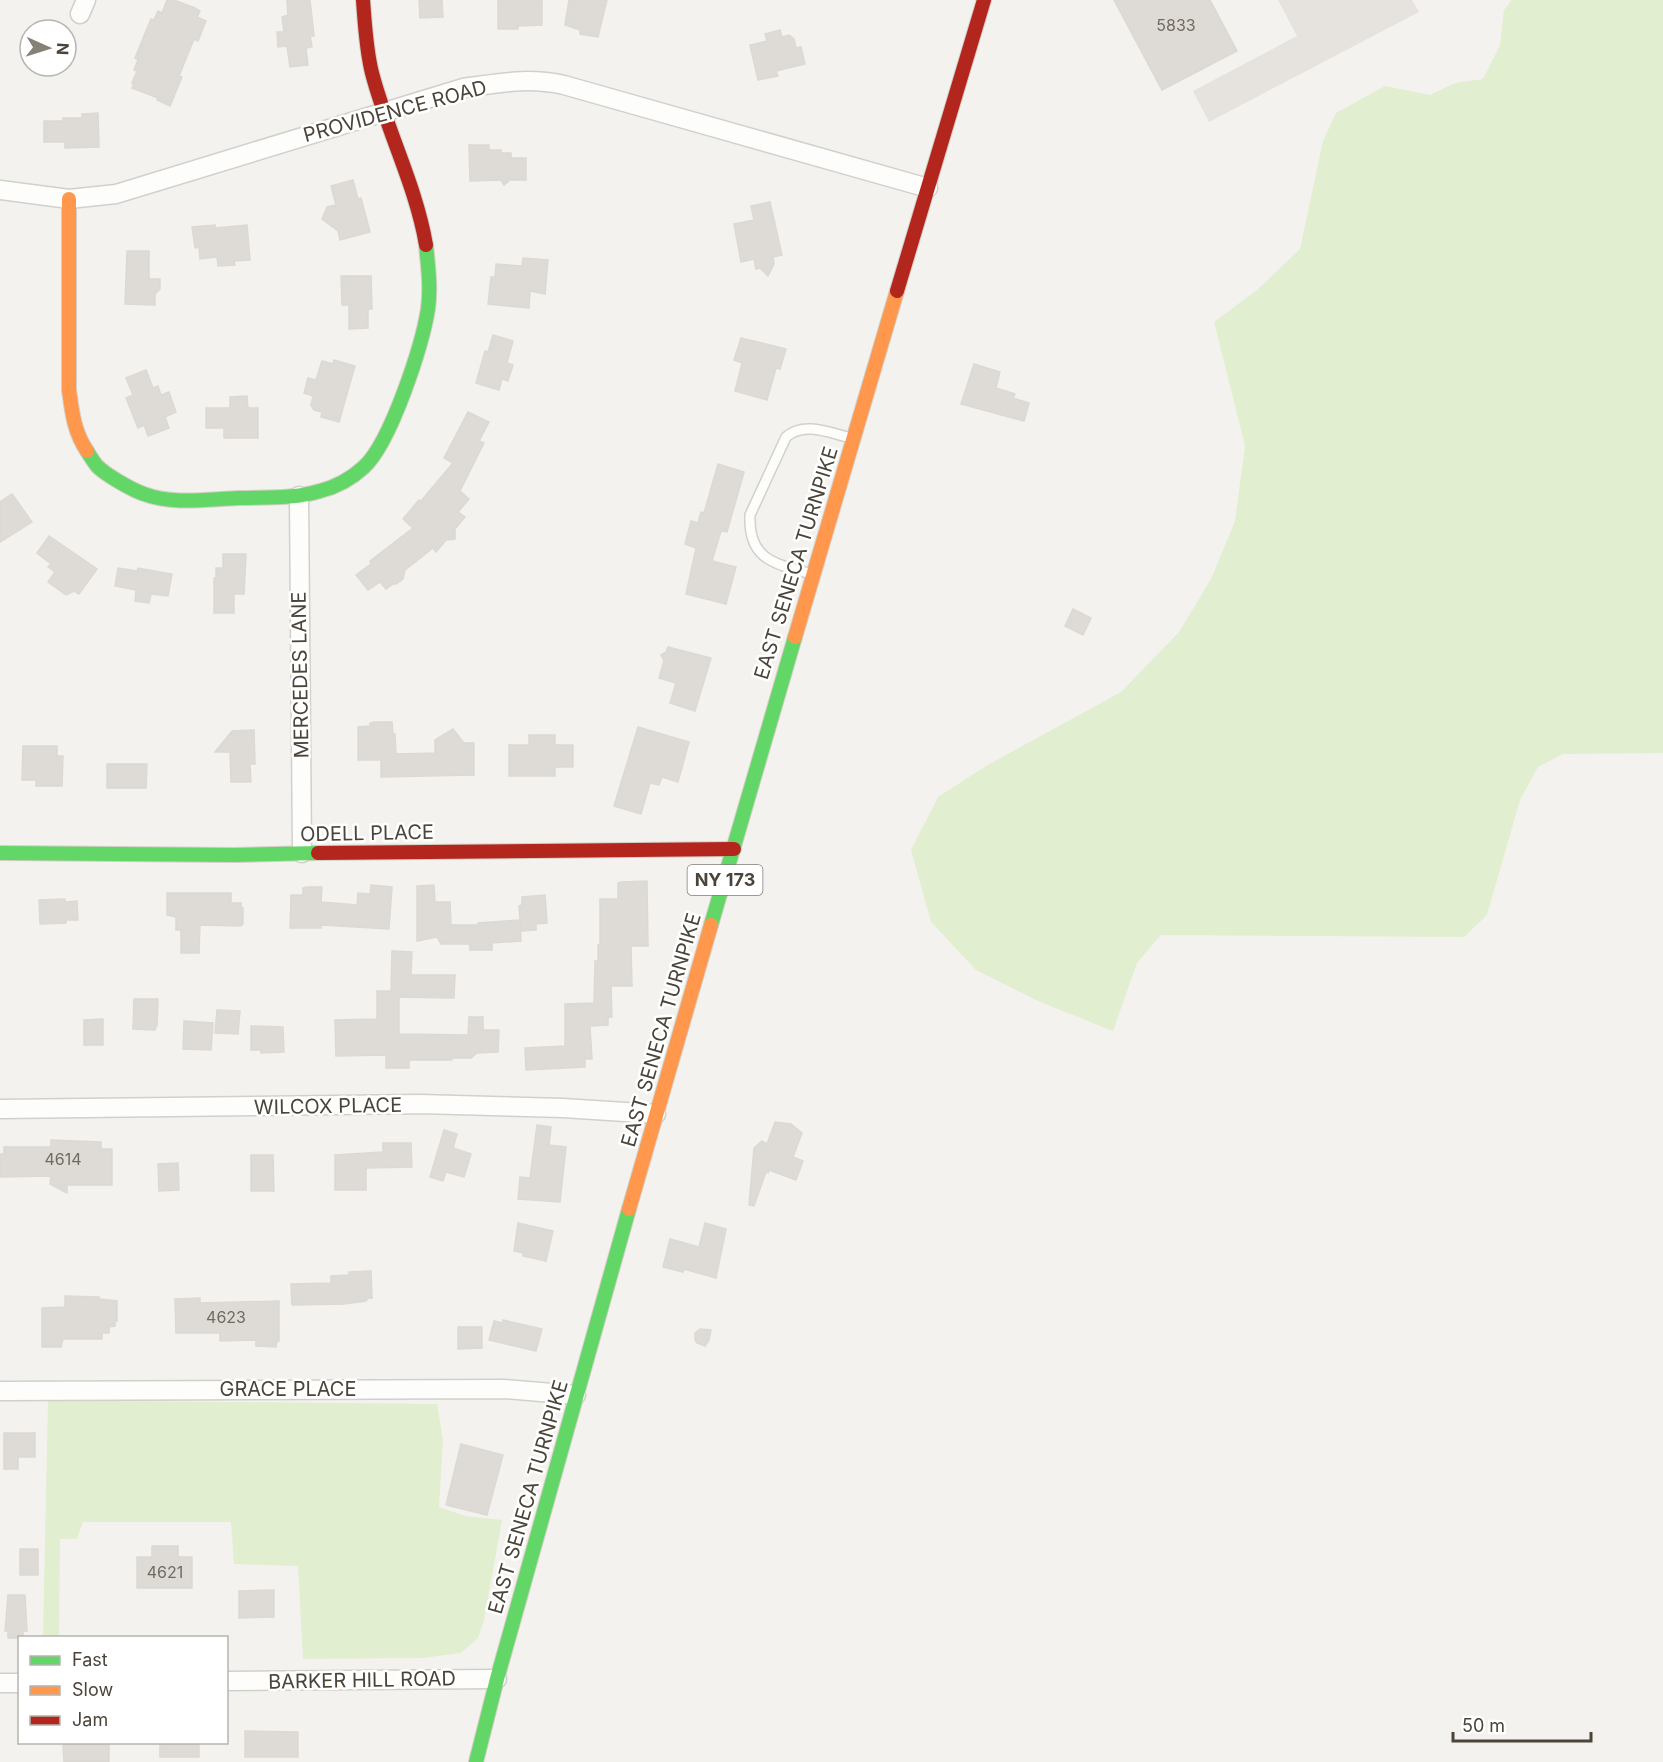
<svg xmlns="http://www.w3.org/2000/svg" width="1663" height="1762" viewBox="0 0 1663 1762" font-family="Inter,sans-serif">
  <rect width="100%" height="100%" fill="#f4f2ee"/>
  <!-- green -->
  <g fill="#e1eecf">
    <polygon points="1512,0 1663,0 1663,753 1563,754 1538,767 1520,800 1487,915 1464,937 1161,935 1137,963 1113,1031 1038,1001 976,970 931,922 911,850 938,797 986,766 1121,692 1179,632 1211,579 1235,521 1245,446 1214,322 1257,290 1300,249 1323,141 1336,113 1385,86 1430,95 1455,83 1483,79 1500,45 1504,10"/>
    <polygon points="48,1400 437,1404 443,1440 439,1507 465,1516 502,1520 484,1620 478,1638 461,1653 423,1658 303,1659 298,1566 234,1564 231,1522 83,1522 77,1539 60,1539 59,1637 43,1637"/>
  </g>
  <!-- parking -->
  <polygon fill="#e6e3df" points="1278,0 1412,0 1419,12 1209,122 1193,91 1297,36"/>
  <!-- building -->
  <g fill="#dedbd6" stroke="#dcd9d4" stroke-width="1.5">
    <polygon points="167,0 174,0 195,8 200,11 197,17 206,21 198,41 194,39 179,76 182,77 170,106 157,100 158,98 132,88 134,83 132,83 137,71 134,70 138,60 135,58 151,19 154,20 158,11 162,13"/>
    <polygon points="287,0 310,0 314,36 310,36 312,47 306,48 308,65 290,67 287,46 278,47 277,32 284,32 282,17 288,15"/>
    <polygon points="419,0 442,0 443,17 420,18"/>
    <polygon points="498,0 542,0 542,25 518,26 518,29 498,29"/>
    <polygon points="569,0 607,0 598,37 580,34 580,30 565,25"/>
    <polygon points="1114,0 1210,0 1237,51 1162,90"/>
    <polygon points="780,30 782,37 789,35 794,39 796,48 801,47 805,64 776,71 778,76 758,80 750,45 767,41 765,34"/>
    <polygon points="98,113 99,147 65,148 65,142 44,142 44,121 63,121 63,118 82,118 82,114"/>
    <polygon points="469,145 489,145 489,150 501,150 501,153 511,153 511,158 526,158 526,180 510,180 504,185 501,180 470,181"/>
    <polygon points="353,180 358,199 361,198 370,232 340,240 338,231 322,219 327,207 336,205 331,186"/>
    <polygon points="770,202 782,255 773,257 774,264 768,276 760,268 756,269 754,259 741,262 734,224 754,220 751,206"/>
    <polygon points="215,225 215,228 247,225 250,260 234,261 235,265 218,266 217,257 200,259 199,247 195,248 192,227"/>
    <polygon points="127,251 149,251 149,279 160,279 160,289 155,294 155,305 125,304"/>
    <polygon points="523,258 548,260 545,294 530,291 529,308 488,304 491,277 495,277 496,264 522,266"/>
    <polygon points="341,276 371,276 372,309 368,309 368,328 349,329 349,305 342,305"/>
    <polygon points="493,335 513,341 507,363 513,365 508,381 502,379 499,390 476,383 485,351 488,352"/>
    <polygon points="741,338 786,349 780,369 776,368 767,400 735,391 742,363 734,360"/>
    <polygon points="334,360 355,366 339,422 321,417 322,412 314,410 311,405 313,396 304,393 308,378 316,380 322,361 333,364"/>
    <polygon points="974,364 1000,372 996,388 1015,394 1013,398 1029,403 1024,421 961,404"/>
    <polygon points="146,370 153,388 158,386 161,395 169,392 176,412 165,417 169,428 148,436 144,425 138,428 126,398 133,395 126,378"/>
    <polygon points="247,396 248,408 258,408 258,438 224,438 224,428 206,428 206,408 230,408 230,397"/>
    <polygon points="468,412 489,422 479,441 484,443 460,491 469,499 458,512 465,517 455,529 455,539 446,540 436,552 433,548 405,570 403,579 396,584 393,584 386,589 380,582 368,590 356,575 371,564 370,561 413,528 403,519 419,500 421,501 453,463 444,458"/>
    <polygon points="718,464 744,472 727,532 721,531 712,561 736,567 726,604 686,594 696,548 685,544 691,521 698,523 701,512 704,513"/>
    <polygon points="12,494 32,522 0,542 0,502"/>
    <polygon points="49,536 97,569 79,594 74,591 66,595 48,582 55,572 48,567 51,564 37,553"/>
    <polygon points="223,554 246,554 244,594 234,594 234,613 214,613 214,578 216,578 216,568 223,568"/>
    <polygon points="118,568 137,571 138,568 172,574 168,596 151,594 149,603 135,601 136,590 115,586"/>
    <polygon points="1073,609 1091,618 1083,635 1065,626"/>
    <polygon points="668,647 711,658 695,711 670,703 676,683 659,678 664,661 661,655 666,652"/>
    <polygon points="374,722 392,722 393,734 395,734 396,754 435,753 435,740 453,729 464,743 474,743 474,775 381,777 381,760 358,760 358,727 370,726 370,723"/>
    <polygon points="638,727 689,742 678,782 662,777 659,785 650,783 641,814 614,806"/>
    <polygon points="254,730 255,764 250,764 251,782 231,782 230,752 215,752 232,731"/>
    <polygon points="529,735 555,735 555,745 573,745 573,767 555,767 555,776 509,776 509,745 529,745"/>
    <polygon points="23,746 57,746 57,756 63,756 62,786 36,786 36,780 22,780"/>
    <polygon points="107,764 147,764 146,788 107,788"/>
    <polygon points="647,881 648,946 631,946 632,986 611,986 612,1017 608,1017 608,1025 590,1026 592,1059 585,1059 585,1067 526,1070 525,1048 565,1046 565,1004 594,1003 595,961 598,961 598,945 600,945 600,899 618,899 618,883 621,882"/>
    <polygon points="371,885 392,887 389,929 321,925 321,928 290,928 291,895 303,895 303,888 306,887 322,887 321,902 357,905 358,893 370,894"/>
    <polygon points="434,885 435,902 450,902 451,925 478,925 478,923 520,920 521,941 492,943 492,950 470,950 470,944 441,944 437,937 417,941 417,886"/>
    <polygon points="167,893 231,893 231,903 241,903 241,907 243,908 243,924 241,926 200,925 199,953 181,953 181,930 176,930 176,917 167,915"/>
    <polygon points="545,895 547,923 536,924 536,930 521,931 519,906 522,905 522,897"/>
    <polygon points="65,899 65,902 77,901 78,920 66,920 66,923 40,924 39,900"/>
    <polygon points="392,951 412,952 411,975 455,975 454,998 399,997 399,1034 468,1035 469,1017 483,1017 483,1030 499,1030 498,1052 477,1053 471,1058 452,1058 452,1060 409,1060 409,1068 386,1068 386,1055 336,1056 335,1020 377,1019 377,991 391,991"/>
    <polygon points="134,999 158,999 157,1026 156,1026 155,1030 133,1029"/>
    <polygon points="217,1010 240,1011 238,1034 215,1033"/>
    <polygon points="103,1019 103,1045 84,1045 84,1020"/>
    <polygon points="184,1021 213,1023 211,1050 183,1049"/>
    <polygon points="251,1026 283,1027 284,1052 261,1053 261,1050 251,1050"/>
    <polygon points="775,1122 791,1124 802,1133 793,1157 803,1161 796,1180 769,1170 768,1173 766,1172 754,1206 749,1205 754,1148 762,1141 767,1144"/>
    <polygon points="537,1125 551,1127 549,1145 566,1147 560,1202 518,1199 520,1177 530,1178"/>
    <polygon points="444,1130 457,1134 453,1148 471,1154 464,1177 446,1172 443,1181 430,1177"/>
    <polygon points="51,1140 101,1142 101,1149 112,1149 112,1185 67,1185 67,1193 50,1184 51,1176 0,1177 0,1154 4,1154 4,1147 51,1147"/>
    <polygon points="383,1143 411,1143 412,1167 366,1168 366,1190 335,1190 335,1155 383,1152"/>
    <polygon points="251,1155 273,1155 274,1191 251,1191"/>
    <polygon points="178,1163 179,1190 159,1191 158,1164"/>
    <polygon points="518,1223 553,1231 546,1261 523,1256 523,1253 514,1251"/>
    <polygon points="705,1223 726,1229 716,1278 684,1269 683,1272 663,1267 670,1239 699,1247"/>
    <polygon points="371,1271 372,1298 368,1298 366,1301 344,1304 292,1305 291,1284 331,1283 331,1276 349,1275 349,1272"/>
    <polygon points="65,1296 99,1297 99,1299 117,1301 117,1321 115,1321 115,1326 109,1327 109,1333 102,1333 102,1339 63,1339 61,1347 42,1347 42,1308 65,1307"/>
    <polygon points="200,1298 200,1303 279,1301 279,1341 277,1341 276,1347 256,1346 256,1340 220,1341 220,1333 176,1333 175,1299"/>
    <polygon points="503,1320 542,1329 536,1351 489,1340 494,1321 503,1323"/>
    <polygon points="458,1327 482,1327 482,1348 458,1349"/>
    <polygon points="700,1329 711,1330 709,1340 705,1346 697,1343 695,1340 695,1333"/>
    <polygon points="4,1433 35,1433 35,1457 18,1457 18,1469 4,1469"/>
    <polygon points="461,1444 503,1455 487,1515 446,1505"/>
    <polygon points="152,1546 178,1546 178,1557 192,1557 192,1588 137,1588 137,1557 152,1557"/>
    <rect x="20" y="1549" width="18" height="26"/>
    <polygon points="274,1590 274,1617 239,1618 239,1591"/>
    <polygon points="8,1595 25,1595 27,1631 23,1631 23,1638 8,1638 8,1631 5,1631"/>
    <polygon points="245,1731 298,1732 298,1757 245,1757"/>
    <polygon points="63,1743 109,1743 109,1762 64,1762"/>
    <rect x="160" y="1743" width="39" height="14"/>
  </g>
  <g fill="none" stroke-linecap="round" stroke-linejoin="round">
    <!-- lane casing -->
    <g stroke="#d2d0cb" stroke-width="12">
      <path id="lane" d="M812,574C775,564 748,560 750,515L786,437C804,421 830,433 851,438"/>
    </g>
    <!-- street casing -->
    <g stroke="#d2d0cb" stroke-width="21">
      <g id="street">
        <polyline points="80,14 86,0"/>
        <path d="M0,190L69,199L116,194L463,88C501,83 527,77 564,85L928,188"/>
        <polyline points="299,496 302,853"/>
        <polyline points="0,1109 420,1104 563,1108 656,1114"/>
        <polyline points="0,1391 504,1389 576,1395"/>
        <polyline points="226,1681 497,1679"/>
        <polyline points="0,1683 20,1683"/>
      </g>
    </g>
    <!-- fast casing -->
    <g stroke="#d3cfc5" stroke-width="16">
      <g id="fast">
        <path d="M87,451C90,456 93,461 97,466C106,475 132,490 144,494C173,505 208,499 239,498C266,497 294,499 320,491C336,487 351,479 364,467C391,442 422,346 428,309C431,287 428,266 426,245"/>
        <polyline points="0,853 235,855 318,853"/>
        <polyline points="711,925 795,637"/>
        <polyline points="476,1762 497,1679 629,1209"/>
      </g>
    </g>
    <!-- slow casing -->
    <g stroke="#d3cfc5" stroke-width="16">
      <g id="slow">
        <path d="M69,199V390C72,412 74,432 87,451"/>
        <polyline points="795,637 897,291"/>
        <polyline points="629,1209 711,925"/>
      </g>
    </g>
    <!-- jam casing -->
    <g stroke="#d3cfc5" stroke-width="16">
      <g id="jam">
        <path d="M363,0C365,25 366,49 372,73C387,131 416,186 426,245"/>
        <polyline points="897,291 984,0"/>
        <polyline points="318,853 734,849"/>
      </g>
    </g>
    <!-- lane -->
    <use href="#lane" stroke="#fdfdfc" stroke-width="9"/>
    <!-- street -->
    <use href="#street" stroke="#fdfdfc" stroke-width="18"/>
    <!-- fast -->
    <use href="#fast" stroke="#63d668" stroke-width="14"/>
    <!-- slow -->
    <use href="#slow" stroke="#ff974d" stroke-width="14"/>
    <!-- jam -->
    <use href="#jam" stroke="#b3261e" stroke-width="14"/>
  </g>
  <g text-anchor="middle" stroke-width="5" stroke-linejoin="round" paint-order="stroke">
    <!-- number labels -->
    <g font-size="16" fill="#706a61">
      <text x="1176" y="31">5833</text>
      <text x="63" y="1165">4614</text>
      <text x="226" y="1323">4623</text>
      <text x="165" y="1578">4621</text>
    </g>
    <!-- shield labels -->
    <rect fill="#fff" stroke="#817c74" stroke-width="1.5" x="687.5" y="865" width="75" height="30" rx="4.5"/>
    <g font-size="18" font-weight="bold" fill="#4b4439">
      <text x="725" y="886">NY 173</text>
    </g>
    <!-- street labels -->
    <g font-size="20" fill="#4b4439" stroke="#fff">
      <text transform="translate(395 111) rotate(-15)" y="7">PROVIDENCE ROAD</text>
      <text transform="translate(796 563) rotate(-73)" y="7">EAST SENECA TURNPIKE</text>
      <text transform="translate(300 675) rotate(-91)" y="7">MERCEDES LANE</text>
      <text transform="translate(367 833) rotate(-1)" y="7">ODELL PLACE</text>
      <text transform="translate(661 1030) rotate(-74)" y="7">EAST SENECA TURNPIKE</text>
      <text transform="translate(328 1106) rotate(-1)" y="7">WILCOX PLACE</text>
      <text x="288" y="1396">GRACE PLACE</text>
      <text transform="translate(528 1497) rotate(-74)" y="7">EAST SENECA TURNPIKE</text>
      <text transform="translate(362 1680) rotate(-1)" y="7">BARKER HILL ROAD</text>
    </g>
  </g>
  <!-- legend -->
  <rect x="18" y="1636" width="210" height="108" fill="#ffffff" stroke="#b7b4b0" stroke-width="1.5"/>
  <rect x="30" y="1656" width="30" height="9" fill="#63d668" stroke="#b7b4b0" stroke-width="1.5"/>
  <text x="72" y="1666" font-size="18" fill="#4b4439">Fast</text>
  <rect x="30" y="1686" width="30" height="9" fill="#ff974d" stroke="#b7b4b0" stroke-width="1.5"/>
  <text x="72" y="1696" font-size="18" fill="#4b4439">Slow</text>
  <rect x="30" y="1716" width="30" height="9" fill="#b3261e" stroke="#b7b4b0" stroke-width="1.5"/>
  <text x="72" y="1726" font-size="18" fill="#4b4439">Jam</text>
  <!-- north arrow -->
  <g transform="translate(48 48) rotate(93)"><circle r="28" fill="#ffffff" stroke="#b7b4b0" stroke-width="1.5"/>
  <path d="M0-4.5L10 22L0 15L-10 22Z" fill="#868178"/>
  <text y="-9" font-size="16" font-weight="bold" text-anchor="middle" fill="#4b4439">N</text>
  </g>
  <!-- scale -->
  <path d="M1453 1732v9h138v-9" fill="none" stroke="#4b4439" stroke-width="3"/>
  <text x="1462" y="1732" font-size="18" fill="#4b4439" stroke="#ffffff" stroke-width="4.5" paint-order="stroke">50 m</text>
</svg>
